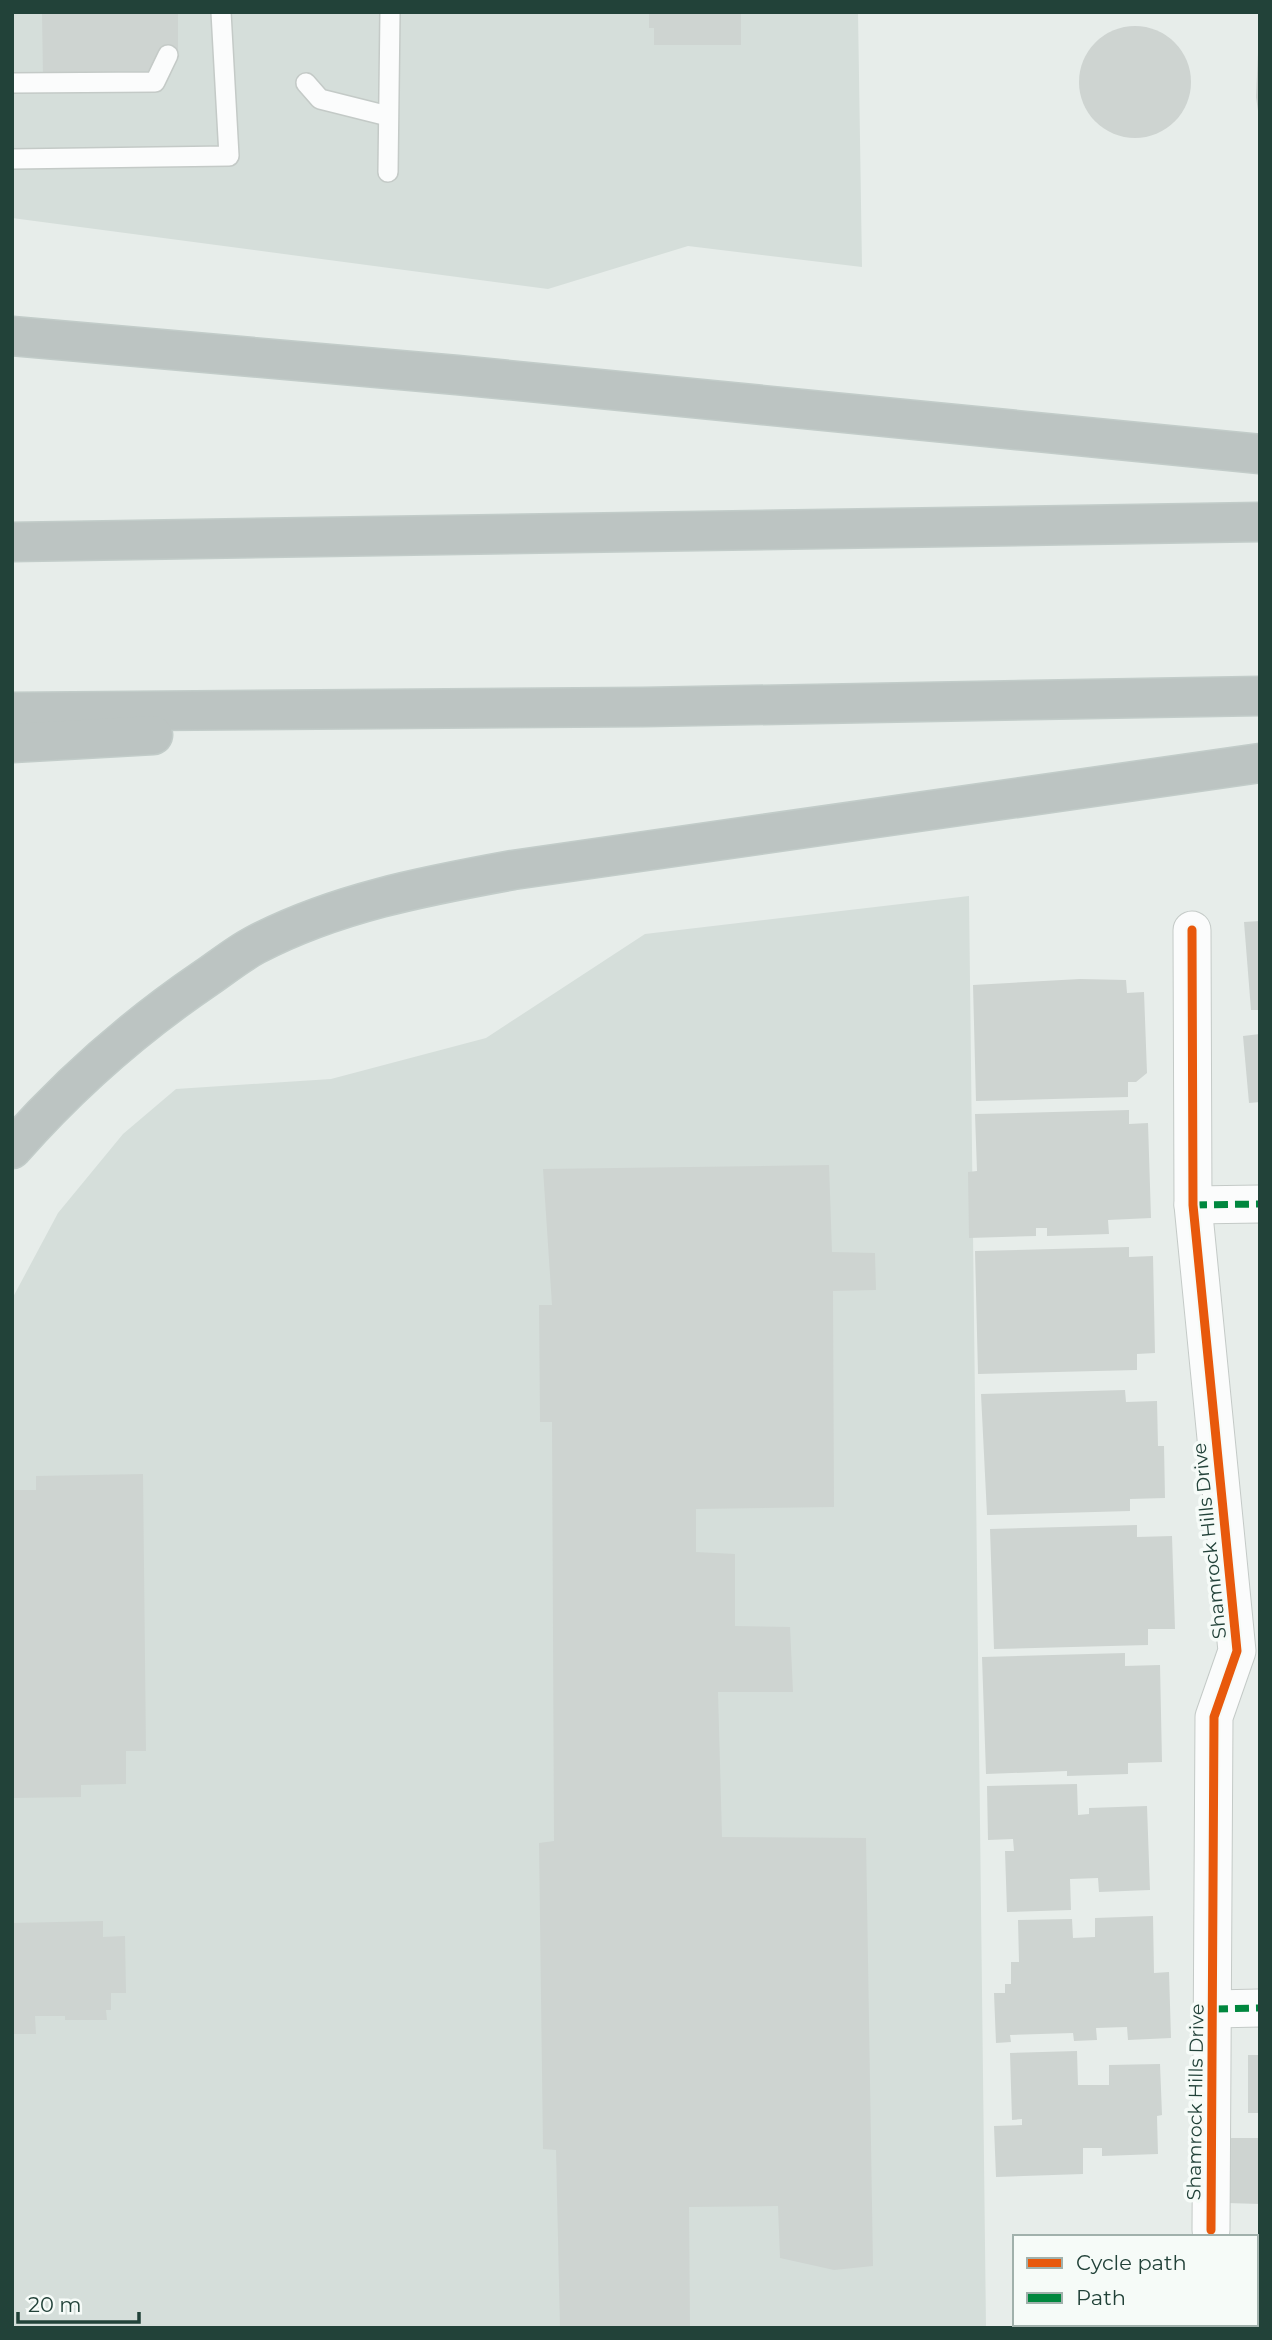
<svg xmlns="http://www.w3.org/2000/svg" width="1272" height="2340" viewBox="0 0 1272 2340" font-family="Montserrat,sans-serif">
  <rect width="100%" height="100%" fill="#e7edea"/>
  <!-- built -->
  <g fill="#d5deda">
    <polygon points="12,12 858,12 862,267 688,246 548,289 12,218"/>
    <polygon points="969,896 986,2328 12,2328 12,1299 58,1213 123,1134 176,1089 331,1079 486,1038 645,934"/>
  </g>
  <!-- building -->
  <g fill="#ced4d1">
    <polygon points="42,12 178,12 178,55 162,55 162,77 43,78"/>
    <polygon points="649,12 741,12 741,45 654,45 654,28 649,28"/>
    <circle cx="1135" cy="82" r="56"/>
    <polygon points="1258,53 1260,54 1258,111 1256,97"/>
    <polygon points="1260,921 1260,1010 1251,1010 1244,922"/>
    <polygon points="1080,979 1126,980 1127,993 1144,992 1147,1073 1136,1082 1128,1082 1128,1097 976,1101 973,985"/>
    <polygon points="1260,1034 1260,1102 1249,1103 1243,1036"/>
    <polygon points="1129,1110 1129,1124 1148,1123 1151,1218 1108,1220 1109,1234 1047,1236 1047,1228 1036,1228 1036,1236 969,1238 968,1172 977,1171 975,1114"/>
    <polygon points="829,1165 832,1252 875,1253 876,1290 833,1291 834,1507 696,1509 696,1552 735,1554 735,1626 790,1627 793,1692 718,1692 722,1837 866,1838 873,2266 834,2270 780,2258 778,2206 689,2207 690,2328 560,2328 556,2150 543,2149 539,1843 554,1841 552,1422 540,1422 539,1305 552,1305 543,1169"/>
    <polygon points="1129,1247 1129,1257 1153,1256 1155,1353 1137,1354 1137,1370 978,1374 975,1251"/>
    <polygon points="1125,1390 1126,1402 1157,1401 1158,1446 1164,1446 1165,1498 1130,1499 1130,1511 987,1515 981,1394"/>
    <polygon points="143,1474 146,1751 126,1751 126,1784 81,1785 81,1797 12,1798 12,1490 36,1490 36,1476"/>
    <polygon points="1137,1525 1137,1537 1172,1536 1175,1629 1148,1629 1148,1645 994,1649 990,1529"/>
    <polygon points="1125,1653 1125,1666 1160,1665 1162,1762 1128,1763 1128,1774 1067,1776 1067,1771 986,1774 982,1657"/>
    <polygon points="1077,1784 1078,1815 1089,1814 1089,1808 1147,1806 1150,1890 1099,1892 1098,1878 1070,1879 1071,1910 1007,1912 1005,1851 1014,1851 1013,1839 988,1840 987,1786"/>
    <polygon points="1153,1916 1154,1973 1169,1972 1171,2038 1128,2040 1127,2027 1096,2028 1097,2040 1074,2041 1073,2033 1010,2035 1011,2042 996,2043 994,1993 1005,1993 1005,1984 1011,1984 1011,1962 1019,1962 1018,1920 1072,1919 1073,1938 1095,1937 1095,1918"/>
    <polygon points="103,1921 103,1937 125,1936 126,1993 111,1993 111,2010 106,2010 107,2020 65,2020 65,2016 35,2016 36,2034 12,2034 12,1923"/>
    <polygon points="1077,2051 1078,2085 1109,2085 1109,2065 1160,2064 1162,2115 1157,2116 1158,2154 1102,2156 1102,2148 1083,2148 1083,2174 996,2177 994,2126 1022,2125 1022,2119 1012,2120 1010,2053"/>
    <rect x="1248" y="2055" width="12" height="58"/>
    <polygon points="1228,2138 1260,2138 1260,2204 1227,2203"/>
  </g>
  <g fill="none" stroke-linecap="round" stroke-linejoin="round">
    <!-- service casing -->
    <g stroke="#c4cac7" stroke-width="22">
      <g id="service">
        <polyline points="12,83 155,82 168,55"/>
        <polyline points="306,83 320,99 388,116"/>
        <polyline points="12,159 229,156 221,12"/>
        <polyline points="388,172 390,12"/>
      </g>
    </g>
    <!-- minor casing -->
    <g stroke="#c4cac7" stroke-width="39">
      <g id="minor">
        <polyline points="1192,930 1193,1205 1237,1651 1214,1717 1211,2230"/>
        <polyline points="1193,1205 1260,1204"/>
        <polyline points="1214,2009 1260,2008"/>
      </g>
    </g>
    <!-- motorway casing -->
    <g stroke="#c2ccc9" stroke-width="41">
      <g id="motorway">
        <polyline points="12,336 457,375 1260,454"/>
        <polyline points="12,542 1260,522"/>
        <polyline points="12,712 644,707 1260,696"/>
        <polyline points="12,743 153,735"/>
        <path d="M12,1149C70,1083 134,1027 206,978C222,967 238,954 255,945C335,903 425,886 513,870L1260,763"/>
      </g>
    </g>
    <!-- service -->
    <use href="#service" stroke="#fbfcfc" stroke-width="19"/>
    <!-- minor -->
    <use href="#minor" stroke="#fbfcfc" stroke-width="37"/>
    <!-- motorway -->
    <use href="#motorway" stroke="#bcc4c2" stroke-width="38"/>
    <!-- quiet -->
    <g stroke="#00873e" stroke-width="7" stroke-dasharray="14 7" stroke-linecap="butt">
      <polyline points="1193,1205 1260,1204"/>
      <polyline points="1214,2009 1260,2008"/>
    </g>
    <!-- cycleway casing -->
    <g stroke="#f6fbf8" stroke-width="13">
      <polyline id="cycleway" points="1192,930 1193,1205 1237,1651 1214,1717 1211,2230"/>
    </g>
    <!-- cycleway -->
    <use href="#cycleway" stroke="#e8590c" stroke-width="9"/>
  </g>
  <g text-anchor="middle" stroke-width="7" stroke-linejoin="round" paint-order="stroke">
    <!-- street labels -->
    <g font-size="19" fill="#224239" stroke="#f6fbf8">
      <text transform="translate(1209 1541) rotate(-96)" y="7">Shamrock Hills Drive</text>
      <text transform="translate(1195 2102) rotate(-89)" y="7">Shamrock Hills Drive</text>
    </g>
  </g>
  <!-- border -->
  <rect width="1272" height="2340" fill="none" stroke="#224239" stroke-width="28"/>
  <!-- legend -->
  <rect x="1013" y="2235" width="245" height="91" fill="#f6fbf8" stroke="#a1b1ac" stroke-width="2"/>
  <rect x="1027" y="2258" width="35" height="10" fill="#e8590c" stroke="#a1b1ac" stroke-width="2"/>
  <text x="1076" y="2270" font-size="21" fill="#224239">Cycle path</text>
  <rect x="1027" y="2293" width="35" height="10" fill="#00873e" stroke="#a1b1ac" stroke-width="2"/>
  <text x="1076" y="2305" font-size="21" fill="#224239">Path</text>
  <!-- scale -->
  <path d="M18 2312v10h121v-10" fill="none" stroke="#224239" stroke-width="3.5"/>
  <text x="28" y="2312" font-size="21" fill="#224239" stroke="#f6fbf8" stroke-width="5" paint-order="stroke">20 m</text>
</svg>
